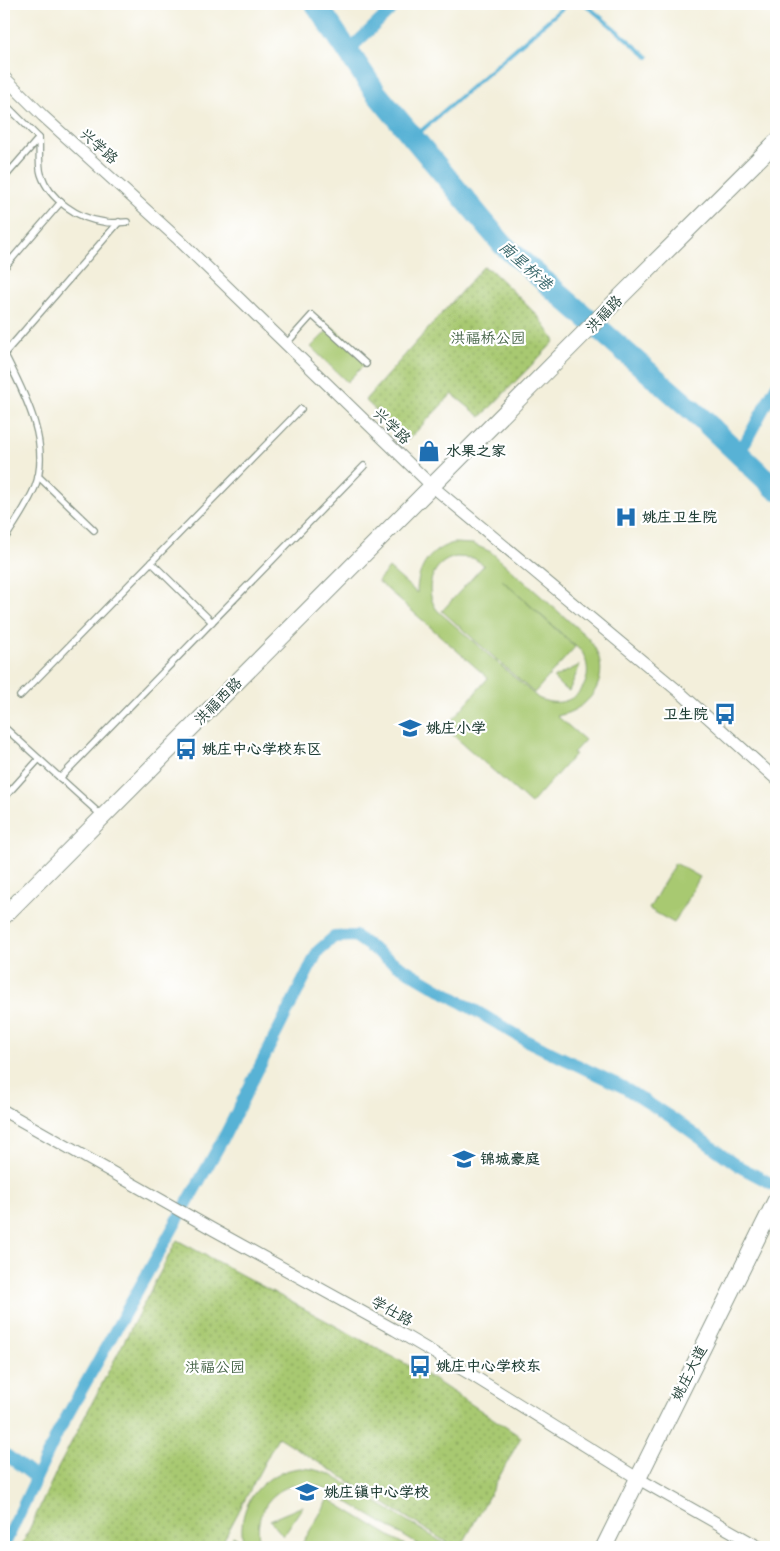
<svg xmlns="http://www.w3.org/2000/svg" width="780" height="1551" viewBox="0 0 780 1551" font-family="Kalam,'LXGW WenKai TC',sans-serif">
  <defs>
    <pattern id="grass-dots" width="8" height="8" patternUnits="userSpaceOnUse" patternTransform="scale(1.25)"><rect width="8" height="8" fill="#a8c971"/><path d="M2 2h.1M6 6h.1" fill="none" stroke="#88a45e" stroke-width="1.8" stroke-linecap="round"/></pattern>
  </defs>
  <rect width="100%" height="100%" fill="#fff"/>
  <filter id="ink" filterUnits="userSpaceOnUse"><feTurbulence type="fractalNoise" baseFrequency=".02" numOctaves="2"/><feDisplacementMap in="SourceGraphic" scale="10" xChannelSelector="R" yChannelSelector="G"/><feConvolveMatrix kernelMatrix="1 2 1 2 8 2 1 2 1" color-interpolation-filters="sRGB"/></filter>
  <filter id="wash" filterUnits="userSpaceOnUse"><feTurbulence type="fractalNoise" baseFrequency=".0096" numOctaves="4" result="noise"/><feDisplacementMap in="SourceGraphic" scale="20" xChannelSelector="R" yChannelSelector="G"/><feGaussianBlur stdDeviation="1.12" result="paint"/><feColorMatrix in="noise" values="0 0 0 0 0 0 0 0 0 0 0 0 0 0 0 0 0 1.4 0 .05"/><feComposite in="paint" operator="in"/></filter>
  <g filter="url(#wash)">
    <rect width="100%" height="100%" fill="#f3efdb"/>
    <!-- grass -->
    <g fill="url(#grass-dots)" stroke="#648352">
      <polygon points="483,267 491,270 539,317 555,341 481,417 452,394 408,440 365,400"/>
      <polygon points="177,1240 430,1377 521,1437 461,1547 454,1547 278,1437 220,1547 21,1547 58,1468"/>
    </g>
    <!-- garden -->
    <g fill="#a8c971" stroke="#648352" fill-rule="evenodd">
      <polygon points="332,326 368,361 347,382 311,347"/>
      <path d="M454,543L473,544L491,552L586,636C616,668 597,708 557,716L585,740L573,753L575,754L531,804L445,728L488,678L378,581L389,568L417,593C417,568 430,549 454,543ZM456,557L473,558L484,565L442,611L534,693L575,647L502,580L582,652C600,683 570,714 538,698L437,610C423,590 431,562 456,557Z"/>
      <polygon points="580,665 569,691 562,687 553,678"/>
      <polygon points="675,863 700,877 674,923 649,909"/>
      <path d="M300,1468L312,1469L330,1474L450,1547H422L324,1488C284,1472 248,1507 261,1547H226L233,1536L243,1542C236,1504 263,1472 300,1468Z"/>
      <polygon points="329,1499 408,1547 300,1547"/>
      <polygon points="303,1506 283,1536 270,1520"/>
    </g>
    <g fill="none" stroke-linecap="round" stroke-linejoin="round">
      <!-- stream -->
      <g stroke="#58b2d5" stroke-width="4">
        <polyline points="585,4 648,57"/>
        <polyline points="413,138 567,4"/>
      </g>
      <!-- canal -->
      <g stroke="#58b2d5" stroke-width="12">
        <polyline points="348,51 397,4"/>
        <polyline points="739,454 776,386"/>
        <polyline points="4,1453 36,1478"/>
        <polyline points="4,1546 58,1432 223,1139 318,951 334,937 355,936 386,958 527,1041 623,1087 672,1118 740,1167 776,1186"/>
      </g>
      <!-- river -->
      <polyline stroke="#58b2d5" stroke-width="22" points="316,4 376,93 503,245 701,418 776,489"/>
    </g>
  </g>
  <g filter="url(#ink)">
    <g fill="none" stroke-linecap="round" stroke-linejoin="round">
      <!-- lane casing -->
      <g stroke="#899688" stroke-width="8">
        <g id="lane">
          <path d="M4,103L39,138C40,148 38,165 41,174C49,199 78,219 104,222C111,224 120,222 127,222"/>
          <polyline points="4,178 39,138"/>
          <polyline points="4,268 61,202"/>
          <polyline points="286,344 312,315 366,364"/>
          <path d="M4,353C23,391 52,443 35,487C27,506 15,523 4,540"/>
          <polyline points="4,354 119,222"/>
          <polyline points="38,476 94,530"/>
          <polyline points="151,562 212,622"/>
          <polyline points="20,696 301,409"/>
          <polyline points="4,727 101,815"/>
          <polyline points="60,778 364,466"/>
          <polyline points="4,798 39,759"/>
        </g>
      </g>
      <!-- street casing -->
      <g stroke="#899688" stroke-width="13">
        <g id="street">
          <polyline points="4,77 43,116 178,239 432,486 683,695 776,779"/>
          <polyline points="4,1111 214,1230 395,1330 475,1377 637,1478 759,1547"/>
        </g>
      </g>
      <!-- secondary casing -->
      <g stroke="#899688" stroke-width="18">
        <g id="secondary">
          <polyline points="4,916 613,304 776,142"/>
          <polyline points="604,1547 776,1200"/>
        </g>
      </g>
      <!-- lane -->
      <use href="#lane" stroke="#fff" stroke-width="5.5"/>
      <!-- street -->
      <use href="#street" stroke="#fff" stroke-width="11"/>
      <!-- secondary -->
      <use href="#secondary" stroke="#fff" stroke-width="16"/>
    </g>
  </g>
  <!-- icons -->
  <defs>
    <g id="shop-bare" transform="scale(1.725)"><path d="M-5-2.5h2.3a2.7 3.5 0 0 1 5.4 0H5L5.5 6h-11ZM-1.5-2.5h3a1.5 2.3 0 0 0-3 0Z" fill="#1f6fb2" stroke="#fff" stroke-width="2.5" paint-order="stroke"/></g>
    <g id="hospital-bare" transform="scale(1.725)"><path d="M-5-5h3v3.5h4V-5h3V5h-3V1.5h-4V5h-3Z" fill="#1f6fb2" stroke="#fff" stroke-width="2.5" paint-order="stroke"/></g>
    <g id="bus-bare" transform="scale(1.725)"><path d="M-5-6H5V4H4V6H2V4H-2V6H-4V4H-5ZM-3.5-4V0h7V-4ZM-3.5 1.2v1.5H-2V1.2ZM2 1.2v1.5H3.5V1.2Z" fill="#1f6fb2" stroke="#fff" stroke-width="2.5" paint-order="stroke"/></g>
    <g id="school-bare" transform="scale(1.725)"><path d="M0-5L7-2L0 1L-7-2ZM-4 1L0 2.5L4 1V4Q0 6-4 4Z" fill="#1f6fb2" stroke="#fff" stroke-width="2.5" paint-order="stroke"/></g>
  </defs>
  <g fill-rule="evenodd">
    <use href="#shop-bare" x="429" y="451"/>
    <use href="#hospital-bare" x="626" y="517"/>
    <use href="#bus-bare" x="725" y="714"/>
    <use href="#school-bare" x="410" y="728"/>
    <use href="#bus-bare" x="186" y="749"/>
    <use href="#school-bare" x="464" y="1159"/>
    <use href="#bus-bare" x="420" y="1366"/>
    <use href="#school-bare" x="307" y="1492"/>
  </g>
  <g text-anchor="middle" stroke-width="4.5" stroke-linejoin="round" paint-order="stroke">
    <!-- street labels -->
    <g font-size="15" fill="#1f3d34" stroke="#fff">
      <text transform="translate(99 146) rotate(42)" y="5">兴学路</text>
      <text transform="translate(604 314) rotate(-46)" y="5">洪福路</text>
      <text transform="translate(392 426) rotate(44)" y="5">兴学路</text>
      <text transform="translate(218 701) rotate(-45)" y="5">洪福西路</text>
      <text transform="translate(392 1311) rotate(29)" y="5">学仕路</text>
      <text transform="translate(689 1373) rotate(-63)" y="5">姚庄大道</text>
    </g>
    <!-- park labels -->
    <g font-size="15" fill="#416043" stroke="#fff">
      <text x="488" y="343">洪福桥公园</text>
      <text x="215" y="1372">洪福公园</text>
    </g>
    <!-- poi labels -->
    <g font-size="15" font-weight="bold" fill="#1f3d34" stroke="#fff" text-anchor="start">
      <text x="446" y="456">水果之家</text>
      <text x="642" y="522">姚庄卫生院</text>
      <text x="708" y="719" text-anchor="end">卫生院</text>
      <text x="426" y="733">姚庄小学</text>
      <text x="202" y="754">姚庄中心学校东区</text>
      <text x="480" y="1164">锦城豪庭</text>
      <text x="436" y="1371">姚庄中心学校东</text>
      <text x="324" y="1497">姚庄镇中心学校</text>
    </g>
    <!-- water labels -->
    <g font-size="16" font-style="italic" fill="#306064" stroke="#fff">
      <text transform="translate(526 265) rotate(42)" y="6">南星桥港</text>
    </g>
  </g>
  <!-- margin -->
  <rect width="780" height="1551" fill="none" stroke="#fff" stroke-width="20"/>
</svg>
